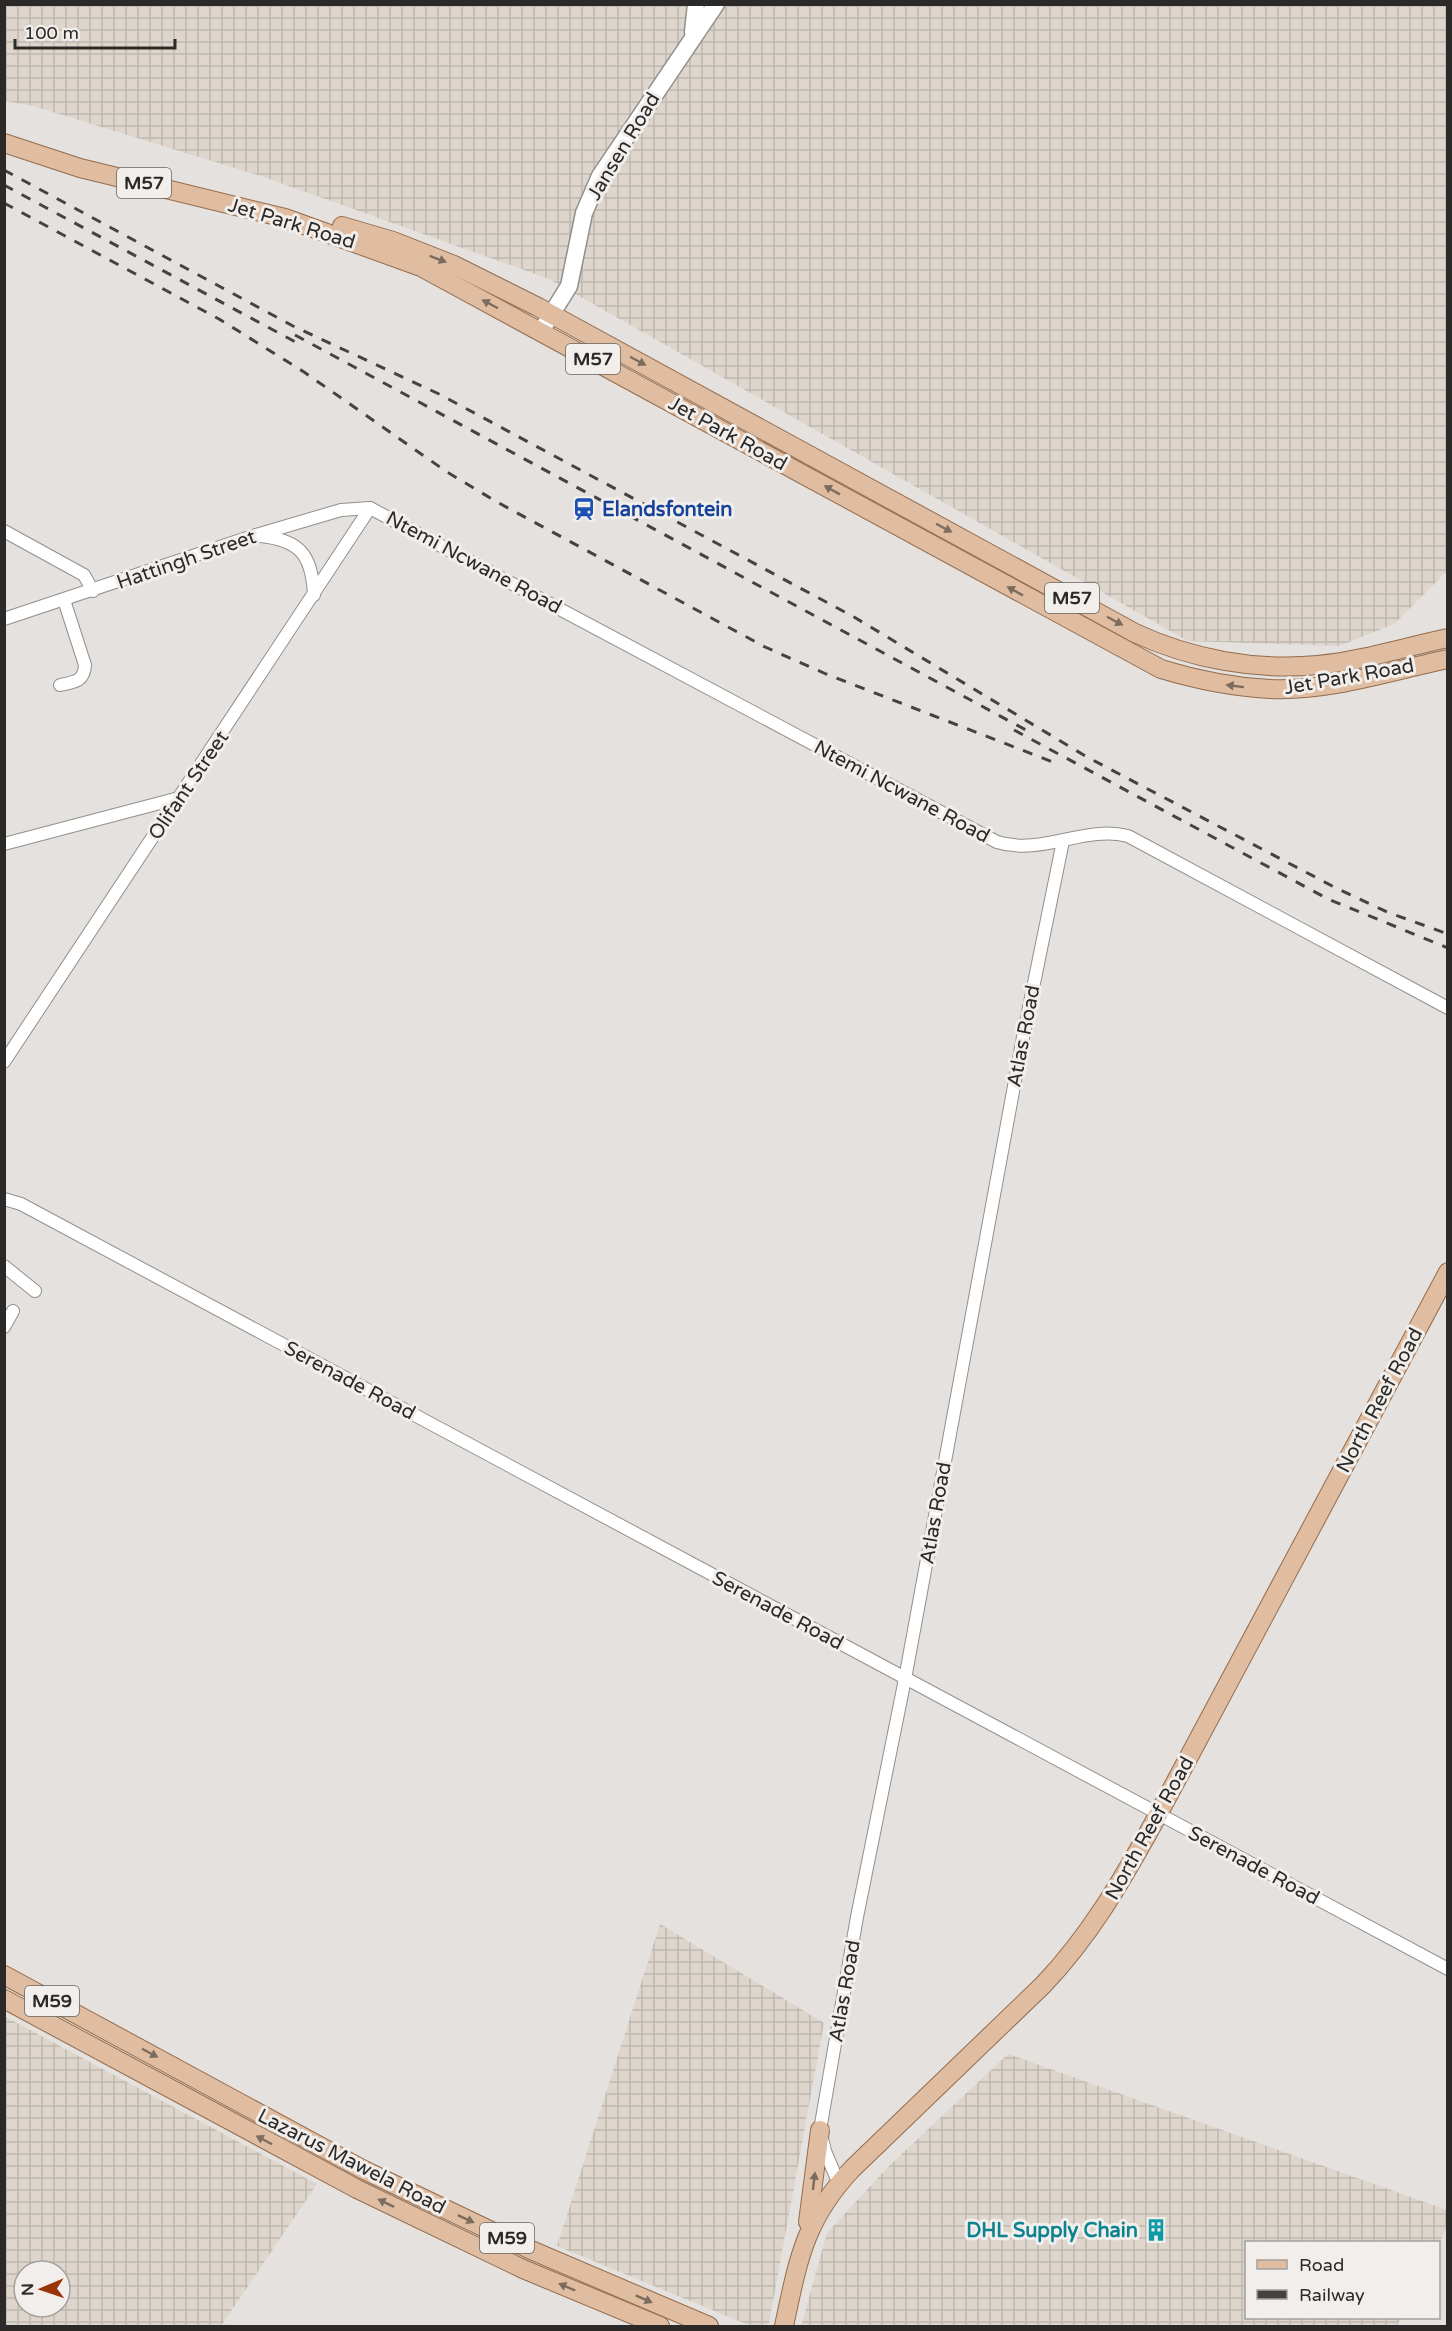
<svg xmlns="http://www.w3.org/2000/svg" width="1452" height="2331" viewBox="0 0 1452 2331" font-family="'Varela Round',sans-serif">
  <defs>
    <pattern id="industrial-grid" width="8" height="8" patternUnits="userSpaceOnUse" patternTransform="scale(1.5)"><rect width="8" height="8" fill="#ded6cd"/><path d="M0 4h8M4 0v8" fill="none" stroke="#bfb8b0"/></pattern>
  </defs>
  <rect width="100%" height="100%" fill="#e4e1de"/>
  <!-- industrial -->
  <g fill="url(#industrial-grid)" fill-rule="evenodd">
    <polygon points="4,5 1447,5 1447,571 1394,624 1339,646 1188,641 549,279 258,175 33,106 5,101"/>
    <polygon points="660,1924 824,2023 769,2323 761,2326 751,2326 557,2246"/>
    <path d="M4,2016L317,2184L221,2326H5ZM24,2271H60V2307H24Z"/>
    <polygon points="1008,2054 1447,2210 1447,2226 1439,2244 1246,2242 1246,2318 1401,2318 1397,2326 801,2326 827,2233 889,2166"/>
  </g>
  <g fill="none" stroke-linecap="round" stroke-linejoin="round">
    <!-- street casing -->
    <g stroke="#92908d" stroke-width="14">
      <g id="street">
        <polyline points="4,531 84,575 93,591"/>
        <path d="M260,536C301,540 312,556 314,595"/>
        <path d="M4,619L256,535L341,510L370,508L997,842C1042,856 1084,825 1128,836L1448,1008"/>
        <path d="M60,685C74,682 84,682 85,665L64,600"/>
        <polyline points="4,844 179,798"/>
        <polyline points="4,1062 370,508"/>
        <polyline points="4,1199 21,1204 1448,1969"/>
        <polyline points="4,1266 35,1291"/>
        <polyline points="4,1327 13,1311"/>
        <polyline points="839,2184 825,2151 820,2130 857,1917 905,1679 1023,1037 1063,841"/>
      </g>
    </g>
    <!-- secondary casing -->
    <g stroke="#92908d" stroke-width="19">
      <g id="secondary">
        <polyline points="693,32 696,4"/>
        <polyline points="541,331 569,286 584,213 600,176 716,4"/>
      </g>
    </g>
    <!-- primary casing -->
    <g stroke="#936c4d" stroke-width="20">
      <g id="primary">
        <path d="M4,143L80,168L285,218L421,267L1161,669C1197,680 1233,687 1270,689C1328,692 1391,671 1448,659"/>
        <path d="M342,226L393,241L454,265L538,307L1135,633C1191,659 1256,671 1318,665C1361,661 1405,647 1448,638"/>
        <polyline points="4,1975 364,2170 531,2250 709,2326"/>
        <polyline points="4,1999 357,2189 523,2269 660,2326"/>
        <polyline points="808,2222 820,2130"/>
        <path d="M784,2326C798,2261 804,2220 852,2169L1043,1985C1089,1937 1121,1882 1153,1824L1448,1272"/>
      </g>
    </g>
    <!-- street -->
    <use href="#street" stroke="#fff" stroke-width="12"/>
    <!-- secondary -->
    <use href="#secondary" stroke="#fff" stroke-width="16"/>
    <!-- primary -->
    <use href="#primary" stroke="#e0bca0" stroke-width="18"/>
    <!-- rail -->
    <g stroke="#454341" stroke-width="3" stroke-dasharray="10 10" stroke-linecap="butt">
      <polyline points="4,170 293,326 439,394 854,617 1087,757 1336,888 1387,912 1448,934"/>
      <polyline points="4,185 301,345"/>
      <polyline points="4,203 219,319 304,372 447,472 497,502 765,647 826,674 1058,764"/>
      <polyline points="295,335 1026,730"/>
      <polyline points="1014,730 1328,899 1448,948"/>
    </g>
  </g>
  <!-- one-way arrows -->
  <defs><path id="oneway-solid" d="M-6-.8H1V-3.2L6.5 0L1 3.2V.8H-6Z" transform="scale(1.5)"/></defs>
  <g fill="#7c6c5e">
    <use href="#oneway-solid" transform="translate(438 259) rotate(21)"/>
    <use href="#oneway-solid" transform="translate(490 304) rotate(-152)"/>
    <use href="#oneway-solid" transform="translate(638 361) rotate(28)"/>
    <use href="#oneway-solid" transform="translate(832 490) rotate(-151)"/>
    <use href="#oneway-solid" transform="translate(944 528) rotate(28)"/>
    <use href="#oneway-solid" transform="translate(1015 591) rotate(-151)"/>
    <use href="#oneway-solid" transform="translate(1115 621) rotate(28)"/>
    <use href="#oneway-solid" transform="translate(1235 686) rotate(-173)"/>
    <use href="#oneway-solid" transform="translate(150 2053) rotate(28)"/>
    <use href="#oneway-solid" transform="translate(264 2140) rotate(-152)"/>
    <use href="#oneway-solid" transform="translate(814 2181) rotate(-83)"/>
    <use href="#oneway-solid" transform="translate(386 2203) rotate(-154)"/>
    <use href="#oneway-solid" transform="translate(466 2219) rotate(25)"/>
    <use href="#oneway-solid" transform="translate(567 2287) rotate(-157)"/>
    <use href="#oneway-solid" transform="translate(644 2299) rotate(24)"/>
  </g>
  <!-- icons -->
  <defs>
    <g id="station-bare" transform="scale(1.8)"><path d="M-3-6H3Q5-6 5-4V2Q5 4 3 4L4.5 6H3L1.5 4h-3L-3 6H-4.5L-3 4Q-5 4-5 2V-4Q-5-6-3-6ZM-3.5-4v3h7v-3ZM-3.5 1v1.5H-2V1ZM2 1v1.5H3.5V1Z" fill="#1a4fb4" stroke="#f1eeeb" stroke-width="2.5" paint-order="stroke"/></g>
    <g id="building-bare" transform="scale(1.8)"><path d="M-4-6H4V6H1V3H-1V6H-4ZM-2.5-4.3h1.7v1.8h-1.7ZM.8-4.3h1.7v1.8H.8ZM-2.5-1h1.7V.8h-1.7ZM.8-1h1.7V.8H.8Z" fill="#0f9aa8" stroke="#f1eeeb" stroke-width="2.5" paint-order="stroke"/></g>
  </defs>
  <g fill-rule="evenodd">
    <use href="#station-bare" x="584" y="509"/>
    <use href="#building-bare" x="1156" y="2230"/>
  </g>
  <g text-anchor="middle" stroke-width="6" stroke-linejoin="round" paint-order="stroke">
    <!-- shield labels -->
    <g fill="#f1eeeb" stroke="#666562" stroke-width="1.5">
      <rect x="117" y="168" width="54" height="30" rx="4.5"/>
      <rect x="566" y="344" width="54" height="30" rx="4.5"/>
      <rect x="1045" y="583" width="54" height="30" rx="4.5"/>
      <rect x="25" y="1986" width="54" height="30" rx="4.5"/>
      <rect x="480" y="2223" width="54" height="30" rx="4.5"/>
    </g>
    <g font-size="18" font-weight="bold" fill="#2b2a28">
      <text x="144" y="189">M57</text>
      <text x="593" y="365">M57</text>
      <text x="1072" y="604">M57</text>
      <text x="52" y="2007">M59</text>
      <text x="507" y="2244">M59</text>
    </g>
    <!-- street labels -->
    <g font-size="20" fill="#2b2a28" stroke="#f1eeeb">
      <text transform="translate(623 146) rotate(-59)" y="7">Jansen Road</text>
      <text transform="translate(292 223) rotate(17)" y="7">Jet Park Road</text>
      <text transform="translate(728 433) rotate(29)" y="7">Jet Park Road</text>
      <text transform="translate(186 559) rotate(-19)" y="7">Hattingh Street</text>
      <text transform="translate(474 562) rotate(28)" y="7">Ntemi Ncwane Road</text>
      <text transform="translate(1349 676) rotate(-10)" y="7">Jet Park Road</text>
      <text transform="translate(188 785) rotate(-56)" y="7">Olifant Street</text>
      <text transform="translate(902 791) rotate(28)" y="7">Ntemi Ncwane Road</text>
      <text transform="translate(1023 1036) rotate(-79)" y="7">Atlas Road</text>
      <text transform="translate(350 1380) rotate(28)" y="7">Serenade Road</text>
      <text transform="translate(1379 1400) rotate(-62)" y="7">North Reef Road</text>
      <text transform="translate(935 1513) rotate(-80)" y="7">Atlas Road</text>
      <text transform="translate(778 1610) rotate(28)" y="7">Serenade Road</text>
      <text transform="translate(1149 1828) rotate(-61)" y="7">North Reef Road</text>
      <text transform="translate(1254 1865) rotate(28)" y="7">Serenade Road</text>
      <text transform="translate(844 1991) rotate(-80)" y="7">Atlas Road</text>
      <text transform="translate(352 2161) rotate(27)" y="7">Lazarus Mawela Road</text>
    </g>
    <!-- transit labels -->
    <g font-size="20" font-weight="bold" fill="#164399" stroke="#f1eeeb" text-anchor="start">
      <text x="602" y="516">Elandsfontein</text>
    </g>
    <!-- culture labels -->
    <g font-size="20" font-weight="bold" fill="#0d838f" stroke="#f1eeeb" text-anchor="end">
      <text x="1138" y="2237">DHL Supply Chain</text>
    </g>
  </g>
  <!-- border -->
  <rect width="1452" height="2331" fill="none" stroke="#2b2a28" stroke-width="12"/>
  <!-- legend -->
  <rect x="1245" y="2241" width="195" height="78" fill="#f1eeeb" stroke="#a2a09d" stroke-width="1.5"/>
  <rect x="1257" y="2260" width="30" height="9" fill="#e0bca0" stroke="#a2a09d" stroke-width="1.5"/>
  <text x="1299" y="2271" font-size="18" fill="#2b2a28">Road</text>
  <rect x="1257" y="2290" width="30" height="9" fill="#454341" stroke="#a2a09d" stroke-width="1.5"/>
  <text x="1299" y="2301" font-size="18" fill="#2b2a28">Railway</text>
  <!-- north arrow -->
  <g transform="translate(42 2289) rotate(268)"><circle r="28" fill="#f1eeeb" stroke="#a2a09d" stroke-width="1.5"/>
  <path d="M0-4.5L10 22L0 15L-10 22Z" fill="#993407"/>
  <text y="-9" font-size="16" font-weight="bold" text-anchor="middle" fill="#2b2a28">N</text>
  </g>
  <!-- scale -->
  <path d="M15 39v9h160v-9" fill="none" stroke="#2b2a28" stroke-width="3"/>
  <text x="24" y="39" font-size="18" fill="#2b2a28" stroke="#f1eeeb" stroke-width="4.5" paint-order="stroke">100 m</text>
</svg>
